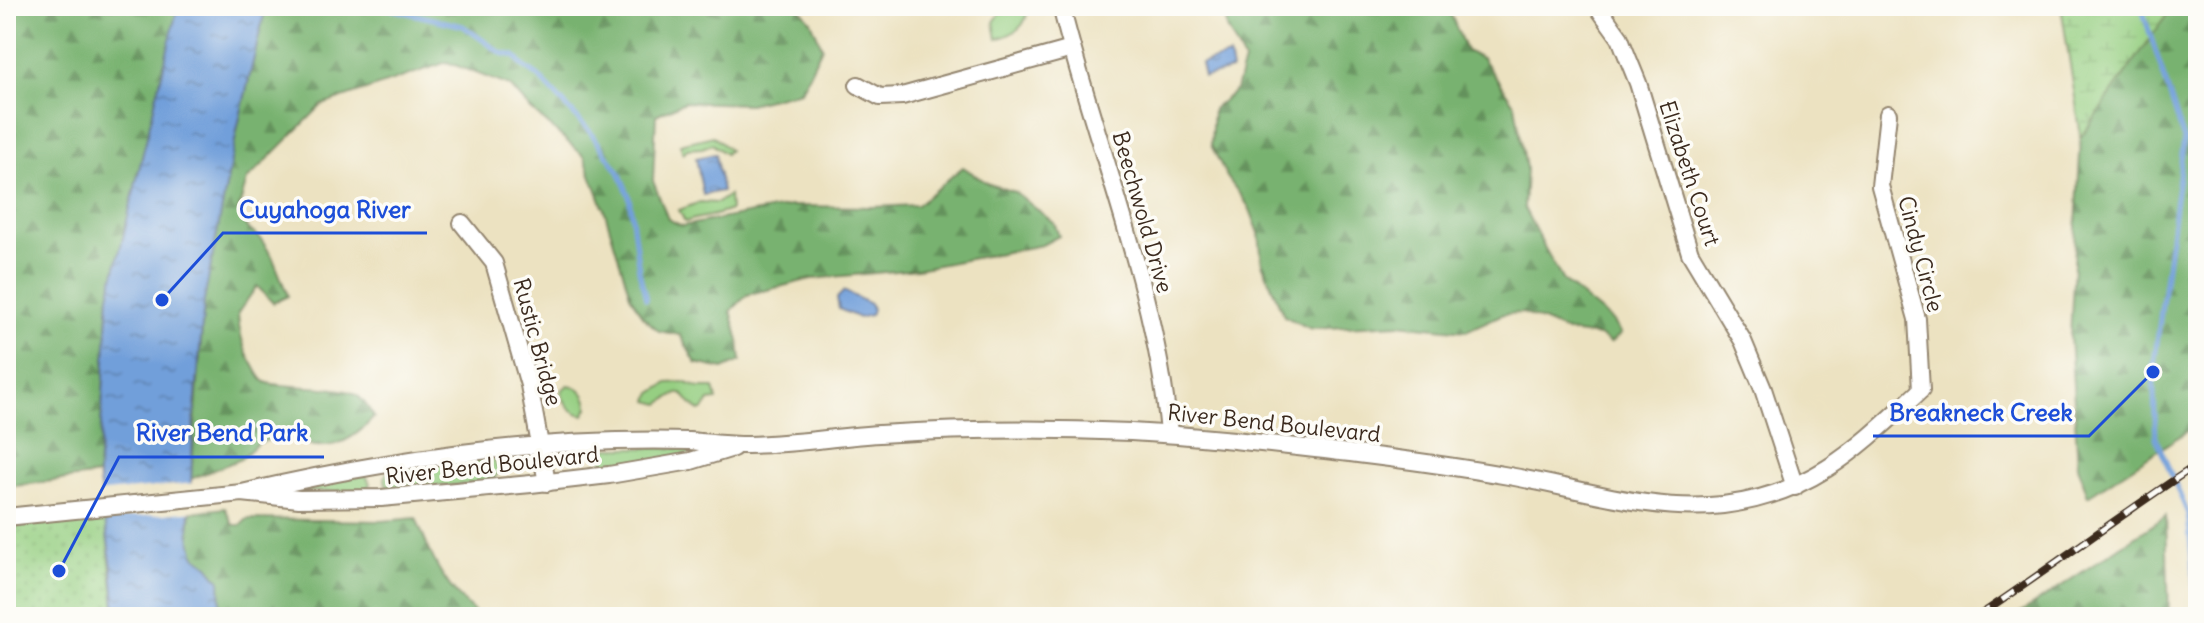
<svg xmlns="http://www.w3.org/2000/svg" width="2204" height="623" viewBox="0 0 2204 623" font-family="Delius,sans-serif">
  <defs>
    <pattern id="forest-firs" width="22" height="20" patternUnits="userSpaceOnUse" patternTransform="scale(2)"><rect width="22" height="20" fill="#78b270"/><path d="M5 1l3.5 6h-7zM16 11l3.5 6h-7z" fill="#64915b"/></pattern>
    <pattern id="wetland-marsh" width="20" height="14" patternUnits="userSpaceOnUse" patternTransform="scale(2)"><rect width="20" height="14" fill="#96cf82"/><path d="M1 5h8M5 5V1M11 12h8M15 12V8" fill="none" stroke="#82b270"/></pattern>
    <pattern id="park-dots" width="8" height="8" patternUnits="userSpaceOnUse" patternTransform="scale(2)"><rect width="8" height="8" fill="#96cf82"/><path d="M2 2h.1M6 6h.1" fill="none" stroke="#82b270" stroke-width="1.8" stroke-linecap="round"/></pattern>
    <pattern id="water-ripples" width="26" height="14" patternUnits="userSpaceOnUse" patternTransform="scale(2)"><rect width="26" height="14" fill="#719fda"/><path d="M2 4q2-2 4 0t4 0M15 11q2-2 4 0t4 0" fill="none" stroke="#5e82b0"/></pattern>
  </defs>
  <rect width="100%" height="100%" fill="#fdfcf7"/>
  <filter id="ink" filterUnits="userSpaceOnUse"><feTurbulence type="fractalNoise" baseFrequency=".0125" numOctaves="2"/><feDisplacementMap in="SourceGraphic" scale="16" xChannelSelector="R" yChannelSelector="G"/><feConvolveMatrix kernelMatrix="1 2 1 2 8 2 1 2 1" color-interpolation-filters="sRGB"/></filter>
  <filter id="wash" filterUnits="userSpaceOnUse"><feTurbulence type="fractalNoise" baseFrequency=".006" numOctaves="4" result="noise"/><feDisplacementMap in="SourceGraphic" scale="32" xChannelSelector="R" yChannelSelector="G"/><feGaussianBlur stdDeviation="1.8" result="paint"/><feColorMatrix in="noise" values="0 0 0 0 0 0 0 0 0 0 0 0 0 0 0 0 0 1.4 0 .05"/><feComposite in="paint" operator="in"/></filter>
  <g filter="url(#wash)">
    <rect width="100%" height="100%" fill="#ece2c1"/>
    <!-- green -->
    <g fill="#96cf82" stroke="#687c50" stroke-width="2">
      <path d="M1005,6H1027C1029,26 1014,34 997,39L994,22Z"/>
      <polygon points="713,136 729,150 725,154 712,144 702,148 687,149 683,154 680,144"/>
      <path d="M729,195L730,210C716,217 700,216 685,222L679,210L700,202L717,203Z"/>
      <path d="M684,382L699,388H714L717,400L709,401L704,409L700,411C681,401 690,382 660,404L649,401L651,394L668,383Z"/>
      <path d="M568,385C580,386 588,396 588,408L584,415C571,413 564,403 561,391Z"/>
      <polygon points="607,448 690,448 691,449 689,454 610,467 606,466 601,458"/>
      <path d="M487,458L494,461L499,470L495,478L490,482L392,491C384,485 383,477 389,469Z"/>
      <polygon points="366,475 370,484 365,491 297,492 296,485"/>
    </g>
    <!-- forest -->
    <g fill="url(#forest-firs)" stroke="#5a6e47" stroke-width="2">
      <polygon points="6,6 178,8 109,296 98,475 6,487"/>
      <path d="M266,6H798L811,21L822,47L801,91L749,104L684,102L656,115L653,181L668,219L682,226L790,206L873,207L917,205L963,167L989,184L1015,192L1054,223L1059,236L1042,245L917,269L811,279L747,295L731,311L739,341L741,361L723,369L696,363L680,335L659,331L642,316L630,295L604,209L584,156L530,109L510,86L447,62L322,105L247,180L238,211L247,228L260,238L272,256L288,296L273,303L257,286L238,313C239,333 243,348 254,366C256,370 260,378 264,381C271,389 336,384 355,394C363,398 369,410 374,417C351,444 319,458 288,434L258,443L241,459L191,479L204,301L237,130Z"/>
      <polygon points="1225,6 1444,6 1449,10 1466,51 1482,58 1515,105 1526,168 1524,208 1543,245 1563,281 1612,321 1621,334 1610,343 1599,336 1568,332 1523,313 1503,314 1466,331 1398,324 1311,329 1284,316 1262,263 1259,233 1249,207 1227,177 1211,145 1213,109 1236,90 1244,61 1227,28"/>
      <polygon points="2173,6 2198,6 2198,424 2088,496 2078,466 2070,336 2081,137"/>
      <path d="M225,508L233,525H241L247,519L382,521L416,518C432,559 445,590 481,617H221L220,581L208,566L195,556L189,532L191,512Z"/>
      <polygon points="2166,516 2169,617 2015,617"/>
    </g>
    <!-- wetland -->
    <polygon fill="url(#wetland-marsh)" stroke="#687c50" stroke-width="2" points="2061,6 2173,6 2081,137"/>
    <!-- park -->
    <polygon fill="url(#park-dots)" stroke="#687c50" stroke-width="2" points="105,517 116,617 6,617 6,528"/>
    <!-- water -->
    <g fill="url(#water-ripples)" stroke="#56647c" stroke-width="2">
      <polygon points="178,6 266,6 237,130 204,301 193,432 189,533 195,556 208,566 220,581 221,617 116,617 112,567 98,475 109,296"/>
      <polygon points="1229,56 1232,70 1204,77 1201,64"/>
      <polygon points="715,154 722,191 703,195 696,158"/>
      <polygon points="844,291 870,304 872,309 870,315 859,318 839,309 837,298"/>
    </g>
    <!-- pier -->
    <polygon fill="#ece2c1" points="195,483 195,511 102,520 96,493"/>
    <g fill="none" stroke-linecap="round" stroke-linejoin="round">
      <!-- stream -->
      <g stroke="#719fda" stroke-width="5">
        <polyline points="378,6 463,26 501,53 515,56 522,65 538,76 591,133 619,172 629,196 639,271 646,299"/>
        <polyline points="2141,6 2184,139 2153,372 2156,438 2188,514 2197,617"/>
      </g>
    </g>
  </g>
  <g filter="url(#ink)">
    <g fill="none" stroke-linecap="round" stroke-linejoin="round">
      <!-- street casing -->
      <g stroke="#948670" stroke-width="20">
        <g id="street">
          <path d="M1061,6C1096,148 1156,287 1169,433"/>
          <polyline points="1597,6 1620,38 1625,51 1638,83 1690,253 1743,341 1763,389 1795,487"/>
          <polyline points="858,85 880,97 902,96 1072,49"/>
          <polyline points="462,223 494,263 529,385 547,483"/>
          <path d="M242,493C387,459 539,437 689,441C706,442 723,445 741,445C787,445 833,437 879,434C997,427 1117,428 1234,440C1326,450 1418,460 1509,476C1579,488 1652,513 1723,505C1813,494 1858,448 1921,390L1917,319L1880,186L1888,114"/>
          <polyline points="6,517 242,493 299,499 381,498 531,484 609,475 691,461 733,448"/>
        </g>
      </g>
      <!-- street -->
      <use href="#street" stroke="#fff" stroke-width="16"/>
      <!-- rail casing -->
      <g stroke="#3b2a1e" stroke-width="8">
        <path id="rail" d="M1977,617C2052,567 2123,513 2198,464"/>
      </g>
      <!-- rail -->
      <use href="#rail" stroke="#fdfcf7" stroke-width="5" stroke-dasharray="15" stroke-linecap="butt"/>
    </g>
  </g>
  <g text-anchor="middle" stroke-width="7" stroke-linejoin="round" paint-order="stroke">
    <!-- street labels -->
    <g font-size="22" fill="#3b2a1e" stroke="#fdfcf7">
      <text transform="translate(1690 173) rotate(72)" y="8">Elizabeth Court</text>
      <text transform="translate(1143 212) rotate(74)" y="8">Beechwold Drive</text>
      <text transform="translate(1921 254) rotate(75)" y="8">Cindy Circle</text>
      <text transform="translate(538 342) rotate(75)" y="8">Rustic Bridge</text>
      <text transform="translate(1274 423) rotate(6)" y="8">River Bend Boulevard</text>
      <text transform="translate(492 465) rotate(-6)" y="8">River Bend Boulevard</text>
    </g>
  </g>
  <!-- callouts -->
  <path fill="none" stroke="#1d4ed8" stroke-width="3" d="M162 300L223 233H427M2153 372L2089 436H1873M59 571L119 457H324"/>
  <g fill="#1d4ed8" stroke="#fdfcf7" stroke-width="3">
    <circle cx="162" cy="300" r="8"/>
    <circle cx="2153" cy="372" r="8"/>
    <circle cx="59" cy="571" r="8"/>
  </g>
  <g font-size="24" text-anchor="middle" font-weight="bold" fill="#1d4ed8" stroke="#fdfcf7" stroke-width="7" stroke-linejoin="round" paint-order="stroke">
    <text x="325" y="218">Cuyahoga River</text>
    <text x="1981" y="421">Breakneck Creek</text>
    <text x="222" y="441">River Bend Park</text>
  </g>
  <!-- margin -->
  <rect width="2204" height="623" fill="none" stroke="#fdfcf7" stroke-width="32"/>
</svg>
